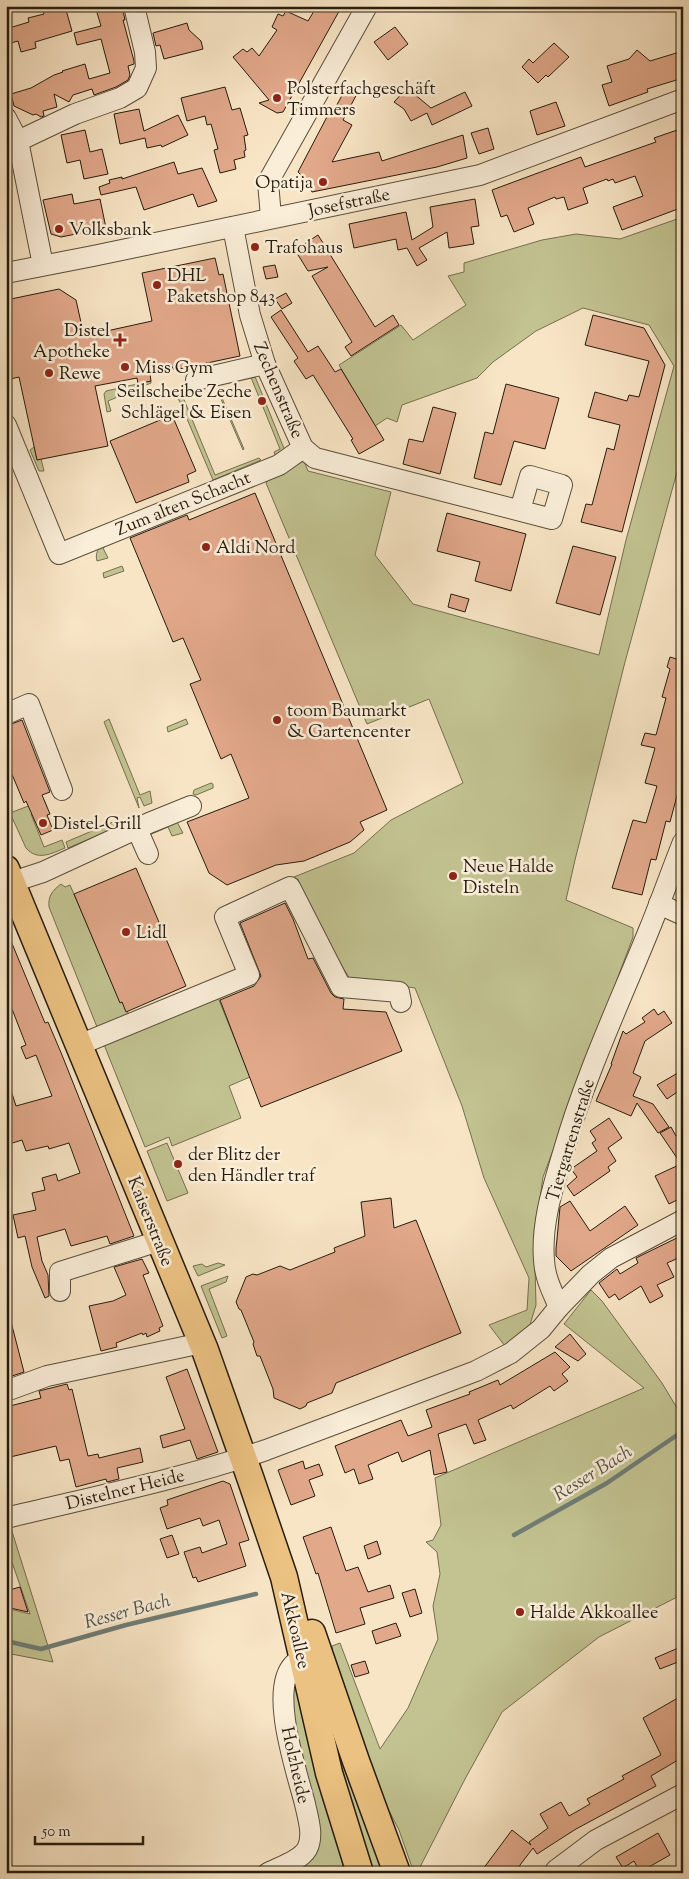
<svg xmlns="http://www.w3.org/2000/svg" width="689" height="1879" viewBox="0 0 689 1879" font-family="'Sorts Mill Goudy',serif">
  <rect width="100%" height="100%" fill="#f8e5c5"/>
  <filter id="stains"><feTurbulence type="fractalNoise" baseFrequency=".004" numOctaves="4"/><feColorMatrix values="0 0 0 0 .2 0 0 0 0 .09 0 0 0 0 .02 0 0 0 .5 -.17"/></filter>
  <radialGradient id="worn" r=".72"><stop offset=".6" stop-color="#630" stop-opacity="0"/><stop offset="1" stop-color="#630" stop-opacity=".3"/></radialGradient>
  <!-- green -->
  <g fill="#c2c391" stroke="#747050">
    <polygon points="680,218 683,222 683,450 625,662 575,860 566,900 633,928 633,937 543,1177 536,1227 535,1267 536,1305 529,1328 505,1346 489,1325 527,1310 529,1278 484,1178 462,1106 415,988 350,979 311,917 294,877 354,853 391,820 463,783 429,699 367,724 266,483 270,477 304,461 308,471 391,492 375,555 413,604 599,655 626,540 674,366 649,325 583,308 536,331 493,362 477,378 402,405 397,422 387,418 375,426 339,365 401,325 413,340 466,305 448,276 464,272 464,263 542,240 576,234 620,239"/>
    <polygon points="254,374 285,451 275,455 274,452 280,449 250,375"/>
    <polygon points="151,381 151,383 108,401 111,411 107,412 104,394 106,391"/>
    <polygon points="180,390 215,475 259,458 261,460 213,480 176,393"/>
    <polygon points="222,398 244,449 243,450 221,399"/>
    <polygon points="34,447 37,460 41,459 44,471 39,471 30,450"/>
    <path d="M112,542L103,548L108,558L97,561C94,549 102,545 112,542Z"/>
    <polygon points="122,566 124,571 104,578 103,573"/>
    <polygon points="109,719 140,795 150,791 152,803 144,806 140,797 137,798 139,808 104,722"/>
    <polygon points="186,719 188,724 168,732 167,727"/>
    <polygon points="211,783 213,784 213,788 196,795 193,794 194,790"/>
    <path d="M44,800L47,807L31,814L44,847L62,840L65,848C51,854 37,861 26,848L10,813Z"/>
    <polygon points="113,822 115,828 68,848 66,842"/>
    <polygon points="177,822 183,833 172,836 168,827 147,836 147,834"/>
    <path d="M61,884L65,887L70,885L120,1002H122L131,1018L99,1032L49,907C48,896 52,891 61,884Z"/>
    <polygon points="217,995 250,1077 229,1086 241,1118 172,1146 169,1137 145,1147 103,1042"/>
    <polygon points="167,1143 188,1193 167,1201 147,1151"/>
    <polygon points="218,1263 225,1265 198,1276 193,1266 202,1264 206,1267"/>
    <polygon points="228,1276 226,1282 209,1289 227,1336 222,1338 201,1286"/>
    <polygon points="591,1290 602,1301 662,1383 683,1418 683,1594 599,1637 502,1712 465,1779 417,1873 414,1873 399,1830 376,1786 334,1664 332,1646 340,1643 380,1749 408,1708 438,1639 433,1606 440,1574 437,1552 426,1542 433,1540 441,1525 435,1478 644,1388 564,1324"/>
    <polygon points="10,1525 53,1662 6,1653 6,1608 30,1614 6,1545 6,1526"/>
    <polygon points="312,1672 387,1858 379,1873 364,1873"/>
    <polygon points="294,1678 345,1873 283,1873 305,1860 289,1705"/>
  </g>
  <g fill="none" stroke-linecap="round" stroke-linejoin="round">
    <!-- stream -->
    <g stroke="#6f7d76" stroke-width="4.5">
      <polyline points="514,1535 607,1483 683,1431"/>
      <polyline points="6,1641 41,1649 126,1625 256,1594"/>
    </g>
  </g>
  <!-- building -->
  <g fill="#e1a88a" stroke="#261c0f">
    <polygon points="95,6 122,6 125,20 123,20 134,61 134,64 128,66 130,75 128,80 116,87 94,95 92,89 73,95 69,102 54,94 57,107 43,111 44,116 41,117 36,114 33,115 14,106 11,94 31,88 54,75 63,72 62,71 85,64 89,79 110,73 101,39 77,45 74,33 101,26"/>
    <polygon points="317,6 342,6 283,112 277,113 259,103 269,100 233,57 243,49 247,52 252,48 259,56 277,30 272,27 278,14 283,16 286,11 308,21"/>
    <polygon points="52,8 59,11 66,10 72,31 35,42 36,48 21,52 18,41 11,43 11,41 6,42 6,29 29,22 28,18 44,14 43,10"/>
    <polygon points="187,23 189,30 201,41 203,49 164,59 160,45 156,46 153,33"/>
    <polygon points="395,27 408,44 388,60 374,42"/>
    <polygon points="554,43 569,57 548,77 546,75 538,83 522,67 529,59 533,63"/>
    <polygon points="637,50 650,61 683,51 683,78 647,89 648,92 609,106 602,85 612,82 607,66 629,59"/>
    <polygon points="347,86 358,92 343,120 352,125 332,162 379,152 382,161 463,135 467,158 437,167 312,192 307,181 298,172 329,113 332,114"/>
    <polygon points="225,87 232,110 240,108 248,135 244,136 246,150 244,151 245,157 234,160 236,169 220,173 214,150 218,149 211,124 207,125 205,116 187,121 181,98"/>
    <polygon points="407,88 431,108 465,92 472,106 432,125 427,113 411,121 404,109 394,102"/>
    <polygon points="556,102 565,126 537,135 530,111"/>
    <polygon points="139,109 144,131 178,115 188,135 162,147 161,145 147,148 145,138 120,144 114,114"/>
    <polygon points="488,128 494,149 479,154 471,133"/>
    <polygon points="683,128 683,207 622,230 613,207 643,196 635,176 615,183 613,179 608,181 607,179 583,188 588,203 568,210 564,197 556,199 555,197 528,208 534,224 514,232 507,215 501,217 492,190 581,157 585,167 656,142 654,138"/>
    <polygon points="85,130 90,152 102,149 108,174 84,179 80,160 67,163 61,135"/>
    <polygon points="174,162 178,174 202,168 217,201 198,207 193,194 144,210 136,187 101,195 99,187 110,183 109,180 122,177 122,179"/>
    <polygon points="72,194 74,204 100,199 106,228 61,237 51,234 43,200"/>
    <polygon points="475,199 479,226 471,227 474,244 449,248 447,232 419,248 427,260 417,266 407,248 398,250 396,239 354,248 349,224 406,212 412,240 433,227 430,207"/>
    <polygon points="318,235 375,327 393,315 399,325 351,356 345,347 352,342 312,276 328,267 308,271 295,250"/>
    <polygon points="215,258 219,275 223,274 240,356 174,370 170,363 149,367 151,381 138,384 137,378 95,386 108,446 37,460 19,377 6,380 6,300 59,289 76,300 84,336 152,321 142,273"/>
    <polygon points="275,265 278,277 266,279 263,267"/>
    <polygon points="286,293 292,303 282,309 275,299"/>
    <polygon points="281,310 308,352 318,346 335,372 341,369 384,440 359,454 351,440 353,439 313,375 306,379 294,361 298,358 271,317"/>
    <polygon points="593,315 644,328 665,365 622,532 581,522 586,504 592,505 607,448 614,450 620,425 588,417 595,392 627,401 629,395 639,397 649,361 585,345"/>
    <polygon points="506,384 559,398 545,449 514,441 501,485 474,478 485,432 493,434"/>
    <polygon points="433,407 456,413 440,474 403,464 409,439 423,442"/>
    <polygon points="172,415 196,471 187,475 189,482 136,503 110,441"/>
    <polygon points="255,493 387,810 360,822 364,830 350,842 304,861 276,865 227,885 209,873 187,822 249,798 231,754 221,759 190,684 201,680 183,638 173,642 130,538 187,515 189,520"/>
    <polygon points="447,513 526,534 511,591 475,581 480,562 437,551"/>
    <polygon points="573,546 616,557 600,615 556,603"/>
    <polygon points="451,594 469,599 465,612 448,607"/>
    <polygon points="670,657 683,661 683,773 670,822 666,821 656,860 651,859 642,895 612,888 633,820 646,823 657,786 645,783 655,748 641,745 645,733 656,735 666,698 662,697 670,669 667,667"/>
    <polygon points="22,720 50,792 42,795 50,814 47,815 53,830 41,835 26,801 24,803 6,760 6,726"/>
    <polygon points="136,868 186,986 126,1012 122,1002 120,1003 74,894"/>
    <polygon points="285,903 293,919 308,959 313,958 331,993 335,997 344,999 343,1009 386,1012 402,1051 261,1107 220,1000 254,986 261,976 240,923"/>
    <polygon points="6,929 45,1023 48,1022 62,1055 134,1236 110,1244 107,1236 71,1246 65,1229 37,1237 42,1261 48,1275 49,1296 45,1298 32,1267 25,1236 18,1238 13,1215 36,1210 32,1193 45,1190 42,1178 56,1174 58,1181 80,1173 69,1143 49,1149 48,1146 26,1151 22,1140 6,1145 6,1084 9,1084 16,1106 52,1096 36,1055 26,1059 21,1047 26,1045 12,1009 6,1011"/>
    <polygon points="654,1009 658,1015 664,1011 672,1023 645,1041 633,1073 641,1077 633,1096 653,1104 669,1127 658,1133 637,1103 631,1116 596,1101 612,1064 611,1064 623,1031 626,1034 645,1022 642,1018"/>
    <polygon points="683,1070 683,1088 667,1099 657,1085"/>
    <polygon points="609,1118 622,1138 608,1148 616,1161 608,1167 610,1171 574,1196 567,1186 577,1177 571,1169 597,1151 592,1143 596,1140 590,1131"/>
    <polygon points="671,1127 676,1136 683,1132 683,1197 669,1204 655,1176 681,1164 660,1133"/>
    <polygon points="391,1198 394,1228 416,1220 461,1333 336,1383 332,1393 307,1403 306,1406 300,1409 274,1398 273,1389 260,1356 257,1356 253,1344 254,1342 241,1310 239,1309 236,1302 246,1277 253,1274 257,1275 280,1266 290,1270 335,1252 334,1248 365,1236 361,1202"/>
    <polygon points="570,1201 590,1231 625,1206 638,1225 571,1271 556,1256 556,1249 560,1207"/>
    <polygon points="683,1235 683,1256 667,1263 674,1277 657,1285 663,1296 650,1303 641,1286 619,1300 615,1294 609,1298 599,1283 617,1269 620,1274 638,1263 636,1258"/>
    <polygon points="142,1259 149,1273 143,1275 163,1326 159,1328 160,1331 147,1337 146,1333 143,1335 142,1333 116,1343 117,1347 101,1351 89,1306 113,1301 126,1295 114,1267"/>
    <polygon points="10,1318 24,1372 6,1378 6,1319"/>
    <polygon points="570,1334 586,1354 578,1361 555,1347"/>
    <polygon points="555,1352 570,1367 562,1374 568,1381 554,1391 550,1386 513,1409 511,1405 478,1420 486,1440 474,1444 466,1424 438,1434 447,1472 434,1475 430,1450 402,1462 398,1452 368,1465 373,1479 359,1484 354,1469 345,1473 335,1446 401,1420 408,1436 432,1427 426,1410 470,1394 469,1392 498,1380 500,1385"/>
    <polygon points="187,1369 218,1452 197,1459 190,1440 163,1448 160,1436 185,1429 166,1377"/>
    <polygon points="67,1384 69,1390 72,1389 88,1456 98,1454 99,1458 140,1448 143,1462 117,1468 119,1479 107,1482 106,1479 76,1487 69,1459 60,1461 56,1446 6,1458 6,1407 41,1398 39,1391"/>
    <polygon points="303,1461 305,1469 319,1464 323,1475 309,1480 315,1496 291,1505 278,1470"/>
    <polygon points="223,1481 230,1484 249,1540 239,1543 246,1566 198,1582 196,1577 193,1578 184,1552 200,1547 202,1553 227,1544 219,1520 203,1526 200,1518 167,1529 160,1508 168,1505 167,1500"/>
    <polygon points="331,1527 346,1571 358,1567 368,1592 390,1585 394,1598 360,1608 365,1624 336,1633 318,1573 316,1574 303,1537"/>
    <polygon points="172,1535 179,1554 167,1558 160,1539"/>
    <polygon points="377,1541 381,1554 368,1559 364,1546"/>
    <polygon points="20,1587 28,1612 6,1607 6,1591"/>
    <polygon points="415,1589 422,1613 410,1617 402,1593"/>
    <polygon points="396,1623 401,1636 376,1644 372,1631"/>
    <polygon points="683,1646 683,1660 660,1669 655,1658"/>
    <polygon points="365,1661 369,1673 355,1677 351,1665"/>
    <polygon points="683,1695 683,1757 651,1776 656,1786 576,1829 537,1854 533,1848 514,1873 480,1873 512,1830 531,1845 529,1842 548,1828 540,1814 561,1802 569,1816 590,1804 587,1799 624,1779 622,1776 661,1755 643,1718"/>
    <polygon points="658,1833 670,1855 640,1872 634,1861 623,1868 616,1857"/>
  </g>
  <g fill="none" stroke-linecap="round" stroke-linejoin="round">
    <!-- minor casing -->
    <g stroke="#5a4e3c" stroke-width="22">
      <g id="minor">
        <polyline points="6,118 18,141 43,265"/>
        <polyline points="6,153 18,141 75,114 120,98 137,88 146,68 145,52 134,6"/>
        <polyline points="271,217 268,182 367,6"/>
        <polyline points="233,227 250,315 265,364 303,448 315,458 552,519 562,485 530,476 520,510"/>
        <polyline points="6,273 93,256 480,175 683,99"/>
        <polyline points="196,380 265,364"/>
        <polyline points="6,425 59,554 279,465 303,448"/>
        <polyline points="6,714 29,704 62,790"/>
        <polyline points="137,829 148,854"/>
        <polyline points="6,884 43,872 149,823 191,806"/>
        <polyline points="659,904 683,915"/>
        <polyline points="79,1045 249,975 225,917 290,887 341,987 399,992 401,1002"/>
        <polyline points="60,1291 60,1272 159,1241"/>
        <polyline points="559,1307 591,1274 611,1258 683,1220"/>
        <polyline points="6,1391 47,1376 202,1343"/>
        <path d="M6,1518C93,1497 182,1479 266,1450L476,1371L511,1353L541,1329L559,1307C552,1291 545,1278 544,1260C541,1224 553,1187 563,1153C585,1076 619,1004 649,930C661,901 671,872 683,842"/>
        <path d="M268,1873C279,1867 300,1861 307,1849C314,1836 308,1818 305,1804C297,1772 268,1689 294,1664C299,1659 308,1657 315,1655"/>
        <polyline points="555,1873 556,1870 596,1840 683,1794"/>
      </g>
    </g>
    <!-- major casing -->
    <g stroke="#261c0f" stroke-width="29">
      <g id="major">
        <polyline points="6,869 205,1350 251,1480 284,1577 329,1773 360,1873"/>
        <polyline points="312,1633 356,1761 397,1873"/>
      </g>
    </g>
    <!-- minor -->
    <use href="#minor" stroke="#faeed9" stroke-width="20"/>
    <!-- major -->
    <use href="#major" stroke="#ecc282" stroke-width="26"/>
  </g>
  <!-- markers -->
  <g fill="#8f2418" stroke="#faeed9" stroke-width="2">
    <circle cx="277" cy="98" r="5"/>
    <circle cx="323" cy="182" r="5"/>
    <circle cx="59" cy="229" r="5"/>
    <circle cx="255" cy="247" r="5"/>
    <circle cx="157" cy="285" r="5"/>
    <path d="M117.5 332.5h5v5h5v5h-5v5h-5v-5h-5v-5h5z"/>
    <circle cx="125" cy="367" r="5"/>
    <circle cx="49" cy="373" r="5"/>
    <circle cx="262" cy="401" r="5"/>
    <circle cx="206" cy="547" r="5"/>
    <circle cx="277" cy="720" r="5"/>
    <circle cx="43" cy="823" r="5"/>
    <circle cx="453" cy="876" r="5"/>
    <circle cx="126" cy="932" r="5"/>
    <circle cx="178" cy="1164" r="5"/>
    <circle cx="520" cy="1612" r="5"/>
  </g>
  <g text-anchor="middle" stroke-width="5" stroke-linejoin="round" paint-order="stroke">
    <!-- poi labels -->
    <g font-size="18" fill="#261c0f" stroke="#faeed9" text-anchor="start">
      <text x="287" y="94">Polsterfachgeschäft<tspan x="287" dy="21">Timmers</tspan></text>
      <text x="313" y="188" text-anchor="end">Opatija</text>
      <text x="69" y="235">Volksbank</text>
      <text x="265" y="253">Trafohaus</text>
      <text x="167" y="281">DHL<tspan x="167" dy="21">Paketshop 843</tspan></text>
      <text x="110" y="336" text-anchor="end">Distel<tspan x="110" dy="21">Apotheke</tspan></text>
      <text x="135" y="373">Miss Gym</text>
      <text x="59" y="379">Rewe</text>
      <text x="252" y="397" text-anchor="end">Seilscheibe Zeche<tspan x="252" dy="21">Schlägel &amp; Eisen</tspan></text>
      <text x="216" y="553">Aldi Nord</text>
      <text x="287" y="716">toom Baumarkt<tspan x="287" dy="21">&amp; Gartencenter</tspan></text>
      <text x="53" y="829">Distel-Grill</text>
      <text x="463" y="872">Neue Halde<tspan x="463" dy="21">Disteln</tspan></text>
      <text x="136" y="938">Lidl</text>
      <text x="188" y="1160">der Blitz der<tspan x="188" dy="21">den Händler traf</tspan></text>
      <text x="530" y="1618">Halde Akkoallee</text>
    </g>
    <!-- street labels -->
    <g font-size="18" fill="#261c0f" stroke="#faeed9">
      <text transform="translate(349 202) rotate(-12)" y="6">Josefstraße</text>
      <text transform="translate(279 390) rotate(67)" y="6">Zechenstraße</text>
      <text transform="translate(183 503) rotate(-22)" y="6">Zum alten Schacht</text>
      <text transform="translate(570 1140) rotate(-73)" y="6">Tiergartenstraße</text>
      <text transform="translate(151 1221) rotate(68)" y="6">Kaiserstraße</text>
      <text transform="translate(125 1489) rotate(-14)" y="6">Distelner Heide</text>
      <text transform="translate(296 1630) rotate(77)" y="6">Akkoallee</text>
      <text transform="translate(296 1765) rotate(77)" y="6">Holzheide</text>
    </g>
    <!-- water labels -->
    <g font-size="19" font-style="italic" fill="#50544b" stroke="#faeed9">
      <text transform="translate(592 1472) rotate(-32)" y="7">Resser Bach</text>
      <text transform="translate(127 1610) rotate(-15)" y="7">Resser Bach</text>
    </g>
  </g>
  <!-- margin -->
  <rect width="689" height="1879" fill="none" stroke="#f8e5c5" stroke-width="25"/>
  <rect x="8" y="8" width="674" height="1864" fill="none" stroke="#261c0f" stroke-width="2.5"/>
  <rect x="12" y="12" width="664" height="1854" fill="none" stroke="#261c0f"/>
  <!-- scale -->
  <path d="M35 1836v8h108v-8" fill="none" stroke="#261c0f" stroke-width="2.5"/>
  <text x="42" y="1836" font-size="15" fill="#261c0f" stroke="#faeed9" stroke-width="4" paint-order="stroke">50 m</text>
  <rect width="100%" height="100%" filter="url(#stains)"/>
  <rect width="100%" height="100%" fill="url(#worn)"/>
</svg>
